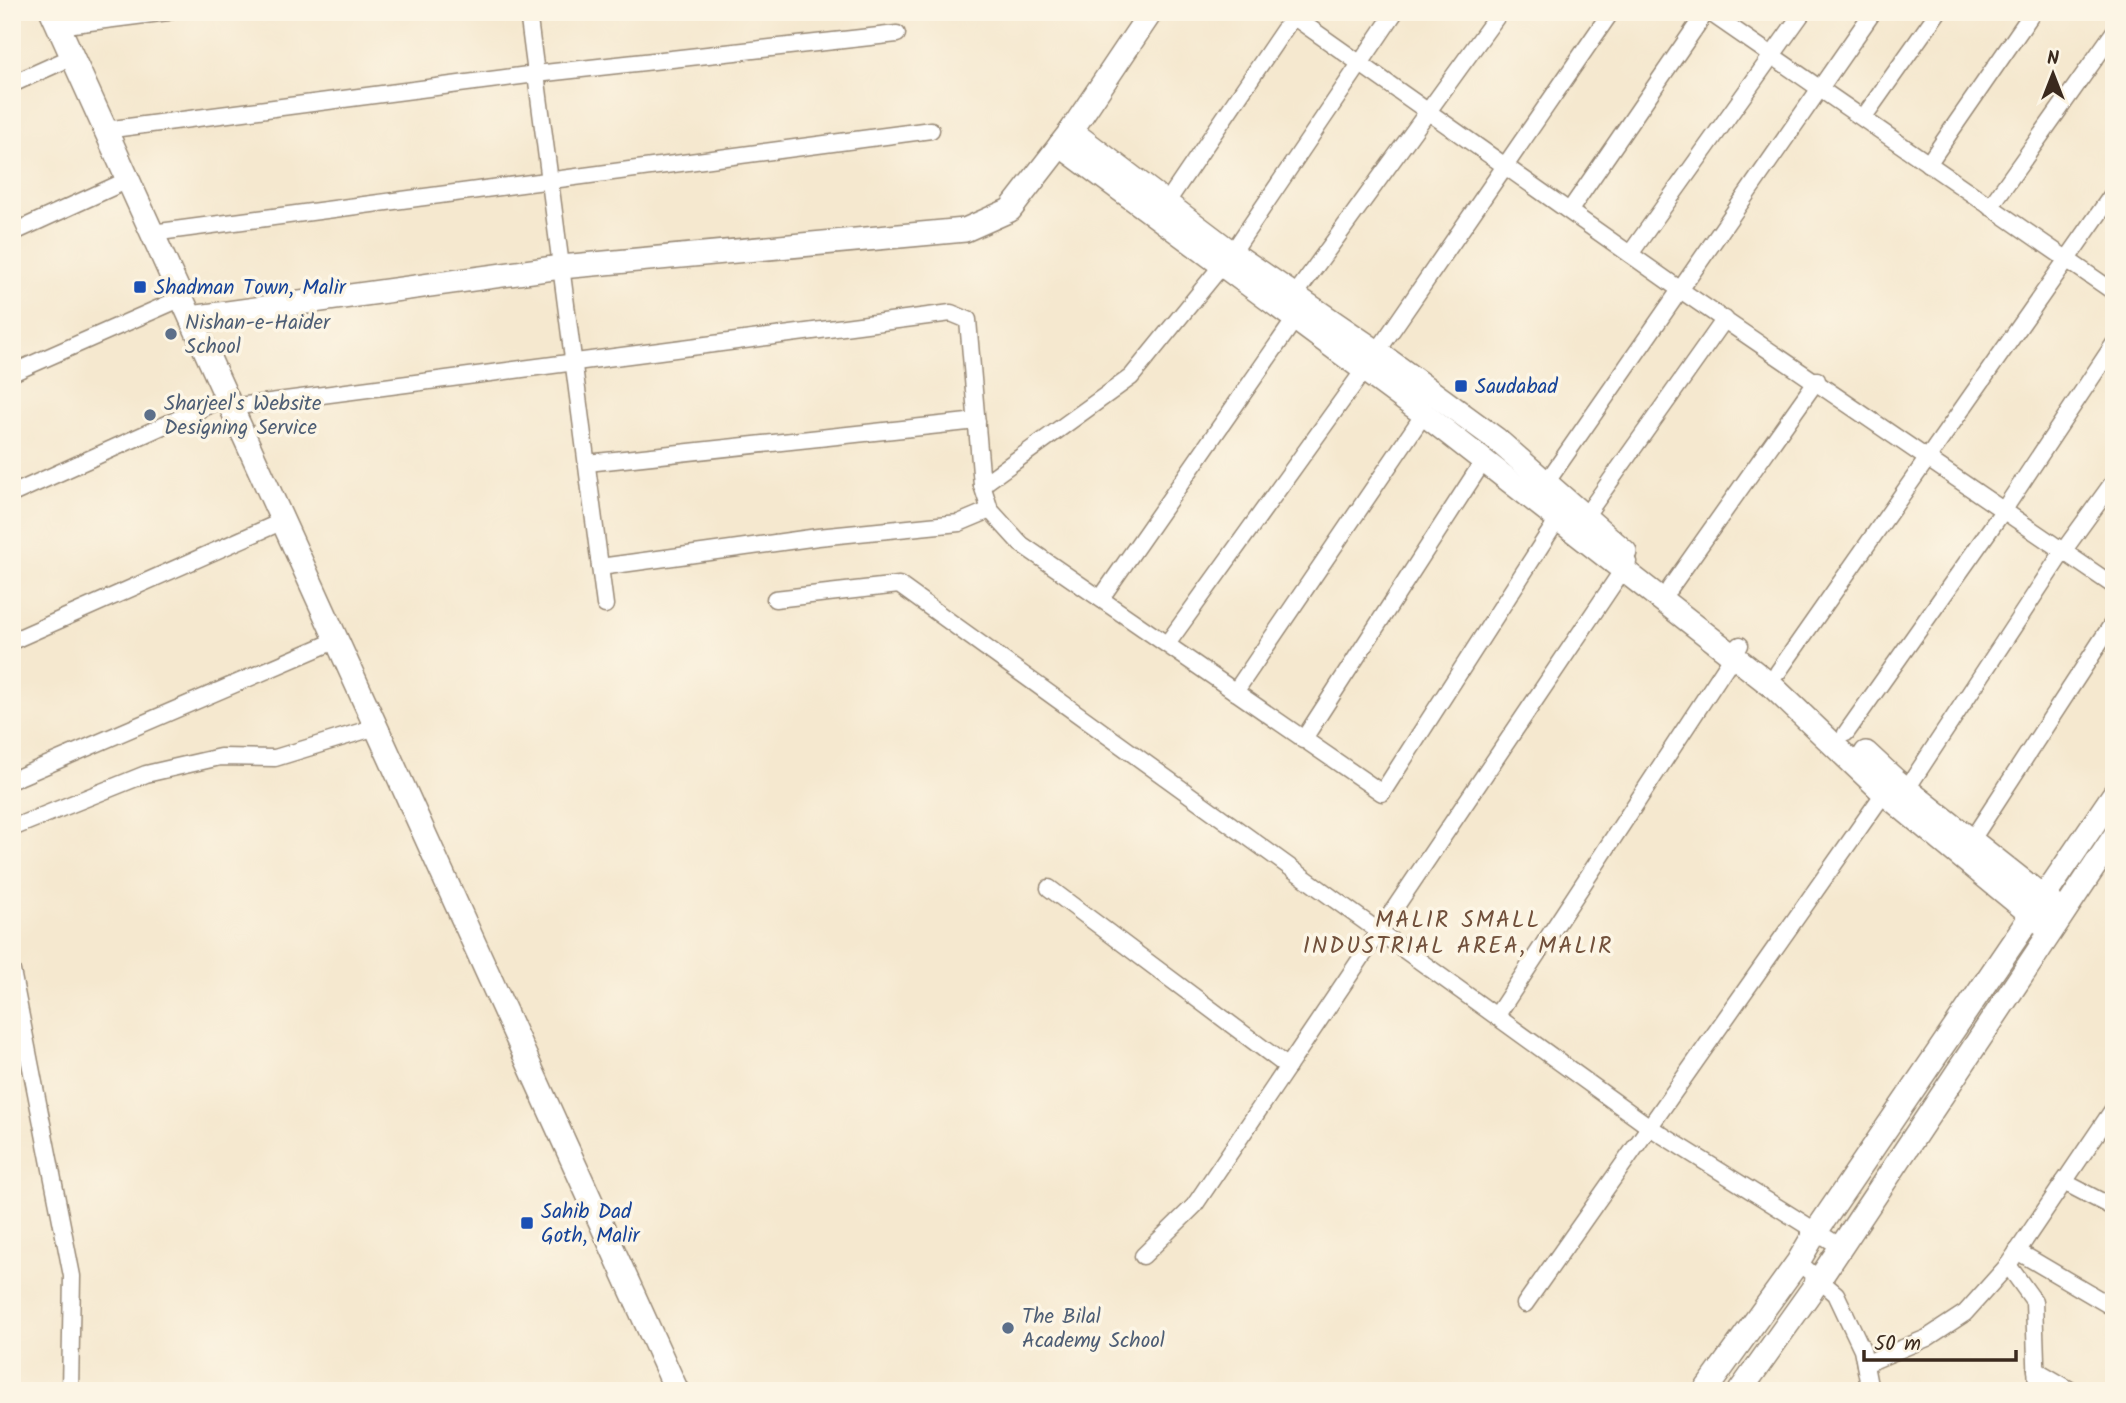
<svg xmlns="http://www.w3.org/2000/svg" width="2126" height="1403" viewBox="0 0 2126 1403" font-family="Kalam,sans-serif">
  <rect width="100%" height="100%" fill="#fcf5e5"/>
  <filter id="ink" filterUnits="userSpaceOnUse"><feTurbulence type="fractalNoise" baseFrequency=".0143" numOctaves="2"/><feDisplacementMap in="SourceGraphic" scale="14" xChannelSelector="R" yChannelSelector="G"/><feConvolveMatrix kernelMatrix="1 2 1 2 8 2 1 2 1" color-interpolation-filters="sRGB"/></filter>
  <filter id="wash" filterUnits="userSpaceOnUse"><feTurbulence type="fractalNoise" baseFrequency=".00686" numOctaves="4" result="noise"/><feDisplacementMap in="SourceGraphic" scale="28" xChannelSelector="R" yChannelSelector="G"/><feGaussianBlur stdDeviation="1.57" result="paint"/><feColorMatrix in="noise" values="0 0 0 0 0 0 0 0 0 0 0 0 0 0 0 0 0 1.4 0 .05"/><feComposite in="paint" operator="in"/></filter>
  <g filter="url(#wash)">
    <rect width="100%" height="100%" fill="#f5e8cf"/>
  </g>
  <g filter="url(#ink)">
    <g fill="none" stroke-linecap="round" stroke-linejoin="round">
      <!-- street casing -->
      <g stroke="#988976" stroke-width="19">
        <g id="street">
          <polyline points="528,12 605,605"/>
          <polyline points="1287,12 1682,291 2114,586"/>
          <polyline points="1709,12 2114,292"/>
          <polyline points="58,26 168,12"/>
          <polyline points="12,84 72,57"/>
          <polyline points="1863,118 1938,12"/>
          <polyline points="105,130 536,74 897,34"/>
          <polyline points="1928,164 2033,12"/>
          <polyline points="1167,202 1296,12"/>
          <polyline points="1990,207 2114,32"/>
          <polyline points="1570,210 1706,12"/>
          <polyline points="12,233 128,180"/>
          <polyline points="152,233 931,130"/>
          <polyline points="1630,254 1803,12"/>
          <polyline points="1295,295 1500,12"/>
          <polyline points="12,373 182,298"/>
          <polyline points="231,407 951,313 968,320 982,485 990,510 1021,544 1382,793 1558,519"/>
          <polyline points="587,463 977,421"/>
          <polyline points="1546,483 1873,12"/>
          <polyline points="982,485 1131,377 1232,253 1395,12"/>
          <polyline points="12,494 227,397"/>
          <polyline points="1584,518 1725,319"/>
          <polyline points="600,567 818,537 959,523 990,510"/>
          <polyline points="1670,588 1817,380"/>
          <polyline points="1101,598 1295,319"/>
          <polyline points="775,599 899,585 1651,1128 1841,1247"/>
          <polyline points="12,641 283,521"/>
          <polyline points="1167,644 1377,352 1611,12"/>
          <polyline points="1778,672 2114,192"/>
          <polyline points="1235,692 1424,414"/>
          <polyline points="1846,733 2003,511 2114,344"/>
          <polyline points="1303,740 1484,460"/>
          <polyline points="12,780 337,640"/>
          <polyline points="1906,790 2064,550 2114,481"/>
          <polyline points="12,828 146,774 220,757 275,758 376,727"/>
          <polyline points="1971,841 2114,621"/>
          <polyline points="1049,888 1288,1067"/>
          <polyline points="12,971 72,1276 70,1391"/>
          <polyline points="1497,1015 1740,645"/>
          <polyline points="2064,1182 2114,1208"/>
          <polyline points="2017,1251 2114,1308"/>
          <polyline points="1143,1256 1194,1206 1628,562"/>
          <polyline points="1798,1262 1836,1294 1862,1349 1870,1391"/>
          <polyline points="2008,1265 2034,1301 2037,1391"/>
          <polyline points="1525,1304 1884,793"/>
          <polyline points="1865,1364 1927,1338 1965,1313 2008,1265 2114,1108"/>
          <polyline points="2036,1370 2072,1391"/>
        </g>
      </g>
      <!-- secondary casing -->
      <g stroke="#988976" stroke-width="26">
        <g id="secondary">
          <polyline points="52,12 677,1391"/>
          <polyline points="1071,131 1232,253 1377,352 1496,439 1625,552"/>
          <polyline points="1060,145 1424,414 1772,686 1884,793 2050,930"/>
          <polyline points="191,318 561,267 965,230 1010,210 1071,131 1151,12"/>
          <polyline points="1866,753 1895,780 2062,912"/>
          <polyline points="1705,1391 1798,1262 1815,1233 2114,794"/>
          <polyline points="1740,1391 1819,1280 2114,837"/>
        </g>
      </g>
      <!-- street -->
      <use href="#street" stroke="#fff" stroke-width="16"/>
      <!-- secondary -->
      <use href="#secondary" stroke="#fff" stroke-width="23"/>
    </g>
  </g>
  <!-- markers -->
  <g fill="#1a4fb4" stroke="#fcf5e5" stroke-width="2.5">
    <rect x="133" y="280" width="14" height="14" rx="3.5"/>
    <rect x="1454" y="379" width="14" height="14" rx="3.5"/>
    <rect x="520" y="1216" width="14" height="14" rx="3.5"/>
  </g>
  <g fill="#5c6f8a" stroke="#fcf5e5" stroke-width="2.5">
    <circle cx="171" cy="334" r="7"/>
    <circle cx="150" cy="415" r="7"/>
    <circle cx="1008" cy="1328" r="7"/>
  </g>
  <g text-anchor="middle" stroke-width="7" stroke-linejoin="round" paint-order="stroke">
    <!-- transit labels -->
    <g font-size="21" fill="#164399" stroke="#fcf5e5" text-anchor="start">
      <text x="154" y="294">Shadman Town, Malir</text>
      <text x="1475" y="393">Saudabad</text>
      <text x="541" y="1218">Sahib Dad<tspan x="541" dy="24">Goth, Malir</tspan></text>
    </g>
    <!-- service labels -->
    <g font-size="21" fill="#4e5e75" stroke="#fcf5e5" text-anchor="start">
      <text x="185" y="329">Nishan-e-Haider<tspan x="185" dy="24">School</tspan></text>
      <text x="164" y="410">Sharjeel's Website<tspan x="164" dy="24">Designing Service</tspan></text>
      <text x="1022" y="1323">The Bilal<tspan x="1022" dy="24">Academy School</tspan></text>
    </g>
    <!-- neighbourhood labels -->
    <g font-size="23" letter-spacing="2" fill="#71503b" stroke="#fcf5e5">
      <text x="1458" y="927">MALIR SMALL<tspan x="1458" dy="26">INDUSTRIAL AREA, MALIR</tspan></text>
    </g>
  </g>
  <!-- margin -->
  <rect width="2126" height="1403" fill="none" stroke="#fcf5e5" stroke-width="42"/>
  <!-- north arrow -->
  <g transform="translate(2053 74)" stroke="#fcf5e5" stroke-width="5" paint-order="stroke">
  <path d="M0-5L12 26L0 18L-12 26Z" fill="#3b2a1e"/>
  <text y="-10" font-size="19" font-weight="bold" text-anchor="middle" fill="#3b2a1e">N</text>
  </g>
  <!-- scale -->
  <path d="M1864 1350v10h152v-10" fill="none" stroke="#3b2a1e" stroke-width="3.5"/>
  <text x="1874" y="1350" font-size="21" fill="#3b2a1e" stroke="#fcf5e5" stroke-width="5" paint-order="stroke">50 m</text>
</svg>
